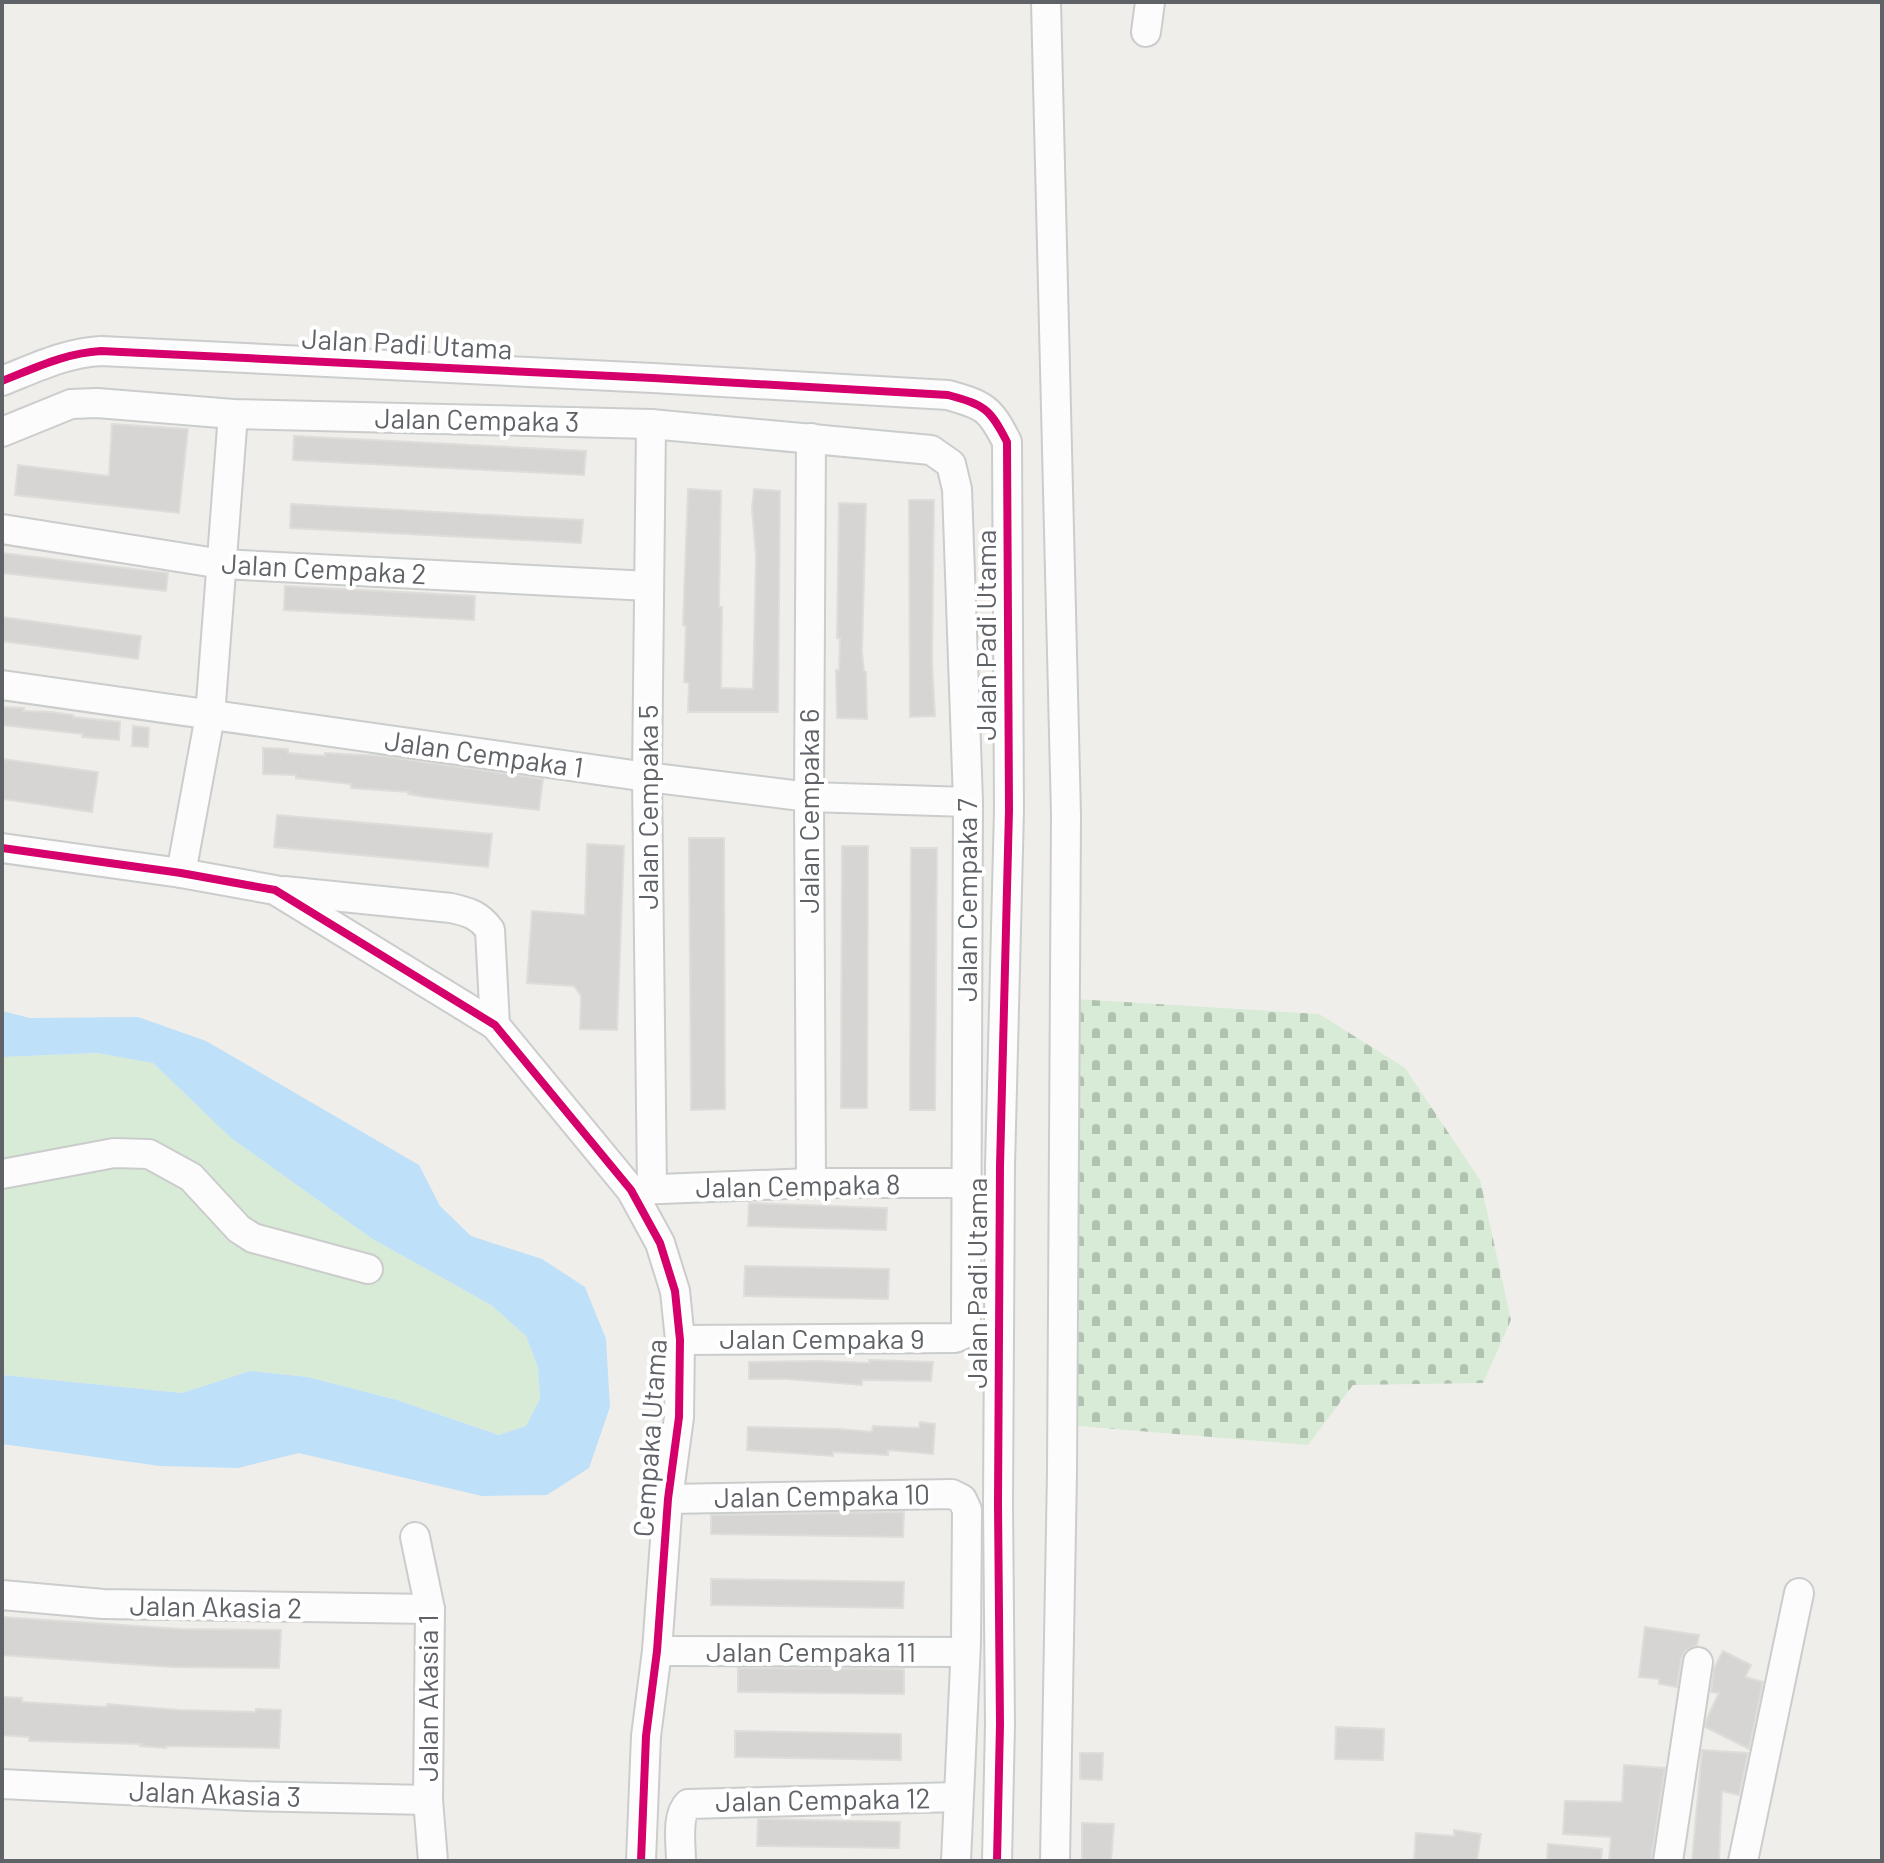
<svg xmlns="http://www.w3.org/2000/svg" width="1884" height="1863" viewBox="0 0 1884 1863" font-family="Barlow,sans-serif">
  <defs>
    <pattern id="cemetery-stones" width="16" height="16" patternUnits="userSpaceOnUse" patternTransform="scale(2)"><rect width="16" height="16" fill="#d8ebd6"/><path d="M2 7V4a2 2 0 0 1 4 0v3zM10 15v-3a2 2 0 0 1 4 0v3z" fill="#b2c2b1"/></pattern>
  </defs>
  <rect width="100%" height="100%" fill="#efeeea"/>
  <!-- green -->
  <polygon fill="#d8ebd6" points="97,1053 153,1063 231,1138 371,1238 491,1305 526,1336 538,1368 540,1399 526,1426 500,1435 397,1400 308,1377 250,1371 182,1393 2,1375 2,1057"/>
  <!-- cemetery -->
  <polygon fill="url(#cemetery-stones)" points="1059,998 1319,1014 1405,1068 1480,1180 1511,1320 1483,1383 1353,1385 1308,1445 1055,1424"/>
  <!-- water -->
  <polygon fill="#bfe0f9" points="2,1011 30,1018 138,1017 206,1041 419,1165 440,1206 471,1236 542,1259 585,1287 606,1339 610,1407 589,1468 547,1495 482,1496 299,1453 238,1468 160,1466 2,1444 2,1375 182,1393 250,1371 308,1377 397,1400 499,1435 526,1426 540,1399 538,1368 526,1336 491,1305 371,1238 231,1138 153,1063 97,1053 2,1057"/>
  <!-- building -->
  <g fill="#d6d5d3" stroke="#deddd9" stroke-width="2">
    <polygon points="112,424 188,429 179,513 15,495 18,465 109,476"/>
    <polygon points="294,436 586,451 584,475 293,460"/>
    <polygon points="688,489 721,491 719,607 722,607 721,688 753,689 756,557 752,509 754,489 780,491 778,712 688,712 689,683 684,682 686,626 683,625"/>
    <polygon points="909,500 934,500 932,662 935,716 910,717"/>
    <polygon points="839,503 866,504 862,651 864,672 866,672 867,719 837,718 836,670 839,670 840,638 837,638"/>
    <polygon points="291,504 583,520 581,543 290,528"/>
    <polygon points="2,553 168,573 166,591 2,573"/>
    <polygon points="285,586 475,596 474,620 284,610"/>
    <polygon points="2,617 141,636 138,659 2,641"/>
    <polygon points="2,707 24,708 23,711 51,712 73,715 73,717 120,722 119,740 82,737 83,734 2,725"/>
    <polygon points="133,726 149,728 148,747 132,746"/>
    <polygon points="263,748 288,749 288,753 325,756 325,753 382,756 543,779 539,810 425,797 408,794 409,792 351,788 351,784 296,778 296,775 263,774"/>
    <polygon points="2,759 98,772 92,812 2,799"/>
    <polygon points="277,815 492,834 488,867 274,847"/>
    <polygon points="689,838 724,838 725,1109 691,1110"/>
    <polygon points="587,844 624,846 617,1030 580,1029 581,996 574,986 527,983 532,911 585,915"/>
    <polygon points="842,846 868,846 867,1108 841,1108"/>
    <polygon points="911,848 937,848 935,1110 910,1110"/>
    <polygon points="749,1203 887,1208 886,1230 748,1226"/>
    <polygon points="745,1266 889,1269 888,1299 744,1296"/>
    <polygon points="869,1360 933,1362 931,1381 862,1380 862,1385 787,1379 749,1379 749,1362 820,1361 869,1363"/>
    <polygon points="920,1422 935,1424 933,1454 888,1450 888,1455 833,1452 833,1456 747,1450 748,1427 838,1429 872,1432 873,1426 919,1428"/>
    <polygon points="904,1512 903,1537 711,1534 711,1515"/>
    <polygon points="711,1579 904,1582 903,1608 711,1605"/>
    <polygon points="2,1617 182,1629 281,1630 279,1668 172,1667 2,1655"/>
    <polygon points="1645,1627 1699,1635 1697,1645 1685,1651 1681,1659 1677,1687 1659,1684 1659,1679 1639,1677"/>
    <polygon points="1723,1651 1751,1665 1745,1677 1763,1682 1749,1749 1705,1727 1707,1718 1719,1693 1711,1692 1714,1668"/>
    <polygon points="738,1668 904,1669 904,1694 738,1692"/>
    <polygon points="2,1697 22,1698 22,1702 107,1707 107,1704 179,1710 256,1712 256,1709 281,1710 279,1748 166,1746 166,1748 140,1746 141,1744 29,1741 29,1737 2,1735"/>
    <polygon points="1336,1727 1384,1729 1383,1760 1335,1759"/>
    <polygon points="735,1731 901,1734 901,1760 735,1757"/>
    <polygon points="1702,1750 1748,1753 1739,1795 1722,1791 1719,1861 1692,1861"/>
    <polygon points="1080,1753 1103,1753 1102,1780 1080,1779"/>
    <polygon points="1624,1765 1665,1768 1651,1861 1609,1861 1611,1837 1563,1834 1565,1801 1622,1802"/>
    <polygon points="758,1819 900,1822 899,1848 757,1846"/>
    <polygon points="1082,1823 1114,1824 1111,1861 1082,1861"/>
    <polygon points="1454,1830 1481,1834 1477,1861 1414,1861 1416,1833 1454,1836"/>
    <polygon points="1548,1844 1602,1849 1601,1861 1547,1861"/>
  </g>
  <g fill="none" stroke-linecap="round" stroke-linejoin="round">
    <!-- minor casing -->
    <g stroke="#cbcccc" stroke-width="32">
      <g id="minor">
        <polyline points="1046,2 1066,815 1062,1472 1055,1861"/>
        <polyline points="1146,32 1150,2"/>
        <path d="M2,381C35,368 65,353 101,351L653,378L948,395C984,405 990,408 1007,442L1009,810L1000,1166L998,1504L1000,1724L997,1861"/>
        <polyline points="651,424 647,777 652,1189"/>
        <polyline points="2,432 71,404 97,403 233,414 651,424 931,450 951,464 957,489 968,802 966,1329 962,1335 955,1338 680,1340"/>
        <polyline points="2,529 222,564 649,586"/>
        <polyline points="2,685 647,777 809,797 968,802"/>
        <polyline points="2,848 181,873 275,890 495,1025 631,1190 660,1243 675,1291 680,1340 679,1417 668,1499 657,1651 646,1736 641,1861"/>
        <polyline points="181,873 210,716 233,414"/>
        <path d="M284,891L451,908C469,912 479,915 490,930L495,1025"/>
        <polyline points="2,1174 114,1153 149,1154 191,1177 239,1229 253,1238 368,1269"/>
        <polyline points="811,1183 809,797 811,438"/>
        <polyline points="635,1190 811,1183 966,1183"/>
        <polyline points="668,1499 952,1494 962,1499 967,1510 966,1643 956,1861"/>
        <polyline points="415,1537 430,1609 428,1800 433,1861"/>
        <polyline points="2,1595 103,1604 430,1609"/>
        <polyline points="657,1651 965,1652"/>
        <polyline points="2,1784 247,1796 428,1800"/>
        <path d="M681,1861C681,1844 676,1816 688,1804L958,1797"/>
        <polyline points="1668,1861 1698,1662"/>
        <polyline points="1743,1861 1799,1593"/>
      </g>
    </g>
    <!-- minor -->
    <use href="#minor" stroke="#fdfcfc" stroke-width="28"/>
    <!-- cycleway casing -->
    <g stroke="#fff" stroke-width="13">
      <g id="cycleway">
        <path d="M2,381C35,368 65,353 101,351L653,378L948,395C984,405 990,408 1007,442L1009,810L1000,1166L998,1504L1000,1724L997,1861"/>
        <polyline points="2,848 181,873 275,890 495,1025 631,1190 660,1243 675,1291 680,1340 679,1417 668,1499 657,1651 646,1736 641,1861"/>
      </g>
    </g>
    <!-- cycleway -->
    <use href="#cycleway" stroke="#d6006c" stroke-width="8"/>
  </g>
  <g text-anchor="middle" stroke-width="8" stroke-linejoin="round" paint-order="stroke">
    <!-- street labels -->
    <g font-size="28" fill="#5f6368" stroke="#fff">
      <text transform="translate(407 344) rotate(3)" y="10">Jalan Padi Utama</text>
      <text transform="translate(477 420) rotate(1)" y="10">Jalan Cempaka 3</text>
      <text transform="translate(324 569) rotate(3)" y="10">Jalan Cempaka 2</text>
      <text transform="translate(986 635) rotate(-90)" y="10">Jalan Padi Utama</text>
      <text transform="translate(484 754) rotate(8)" y="10">Jalan Cempaka 1</text>
      <text transform="translate(648 807) rotate(-90)" y="10">Jalan Cempaka 5</text>
      <text transform="translate(809 811) rotate(-90)" y="10">Jalan Cempaka 6</text>
      <text transform="translate(967 900) rotate(-90)" y="10">Jalan Cempaka 7</text>
      <text transform="translate(798 1186) rotate(-1)" y="10">Jalan Cempaka 8</text>
      <text transform="translate(977 1283) rotate(-90)" y="10">Jalan Padi Utama</text>
      <text x="822" y="1349">Jalan Cempaka 9</text>
      <text transform="translate(650 1438) rotate(-86)" y="10">Cempaka Utama</text>
      <text transform="translate(822 1496) rotate(-1)" y="10">Jalan Cempaka 10</text>
      <text transform="translate(216 1607) rotate(1)" y="10">Jalan Akasia 2</text>
      <text x="811" y="1662">Jalan Cempaka 11</text>
      <text transform="translate(428 1698) rotate(-90)" y="10">Jalan Akasia 1</text>
      <text transform="translate(215 1794) rotate(2)" y="10">Jalan Akasia 3</text>
      <text transform="translate(823 1800) rotate(-1)" y="10">Jalan Cempaka 12</text>
    </g>
  </g>
  <!-- border -->
  <rect width="1884" height="1863" fill="none" stroke="#5f6368" stroke-width="8"/>
</svg>
